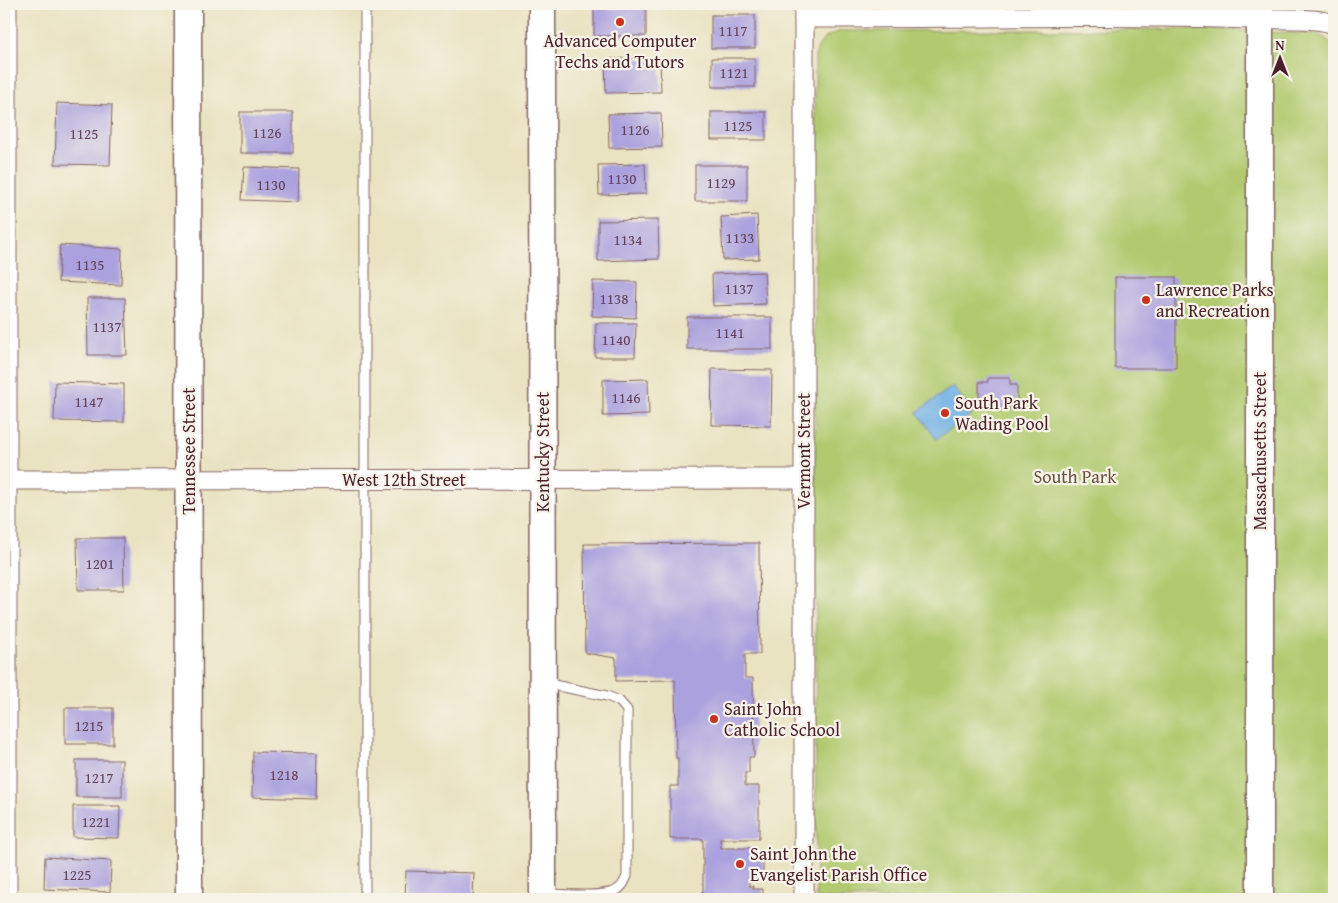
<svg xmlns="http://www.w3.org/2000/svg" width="1338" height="903" viewBox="0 0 1338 903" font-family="'Gentium Book Plus',serif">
  <rect width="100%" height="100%" fill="#f7f3e8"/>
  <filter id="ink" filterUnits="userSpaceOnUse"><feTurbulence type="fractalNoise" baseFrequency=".02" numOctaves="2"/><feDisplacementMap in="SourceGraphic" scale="10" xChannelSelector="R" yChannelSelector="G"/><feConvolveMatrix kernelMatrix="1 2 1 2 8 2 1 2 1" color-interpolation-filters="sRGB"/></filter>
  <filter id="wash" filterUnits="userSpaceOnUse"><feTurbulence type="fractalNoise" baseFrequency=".0096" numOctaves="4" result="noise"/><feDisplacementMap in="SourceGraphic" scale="20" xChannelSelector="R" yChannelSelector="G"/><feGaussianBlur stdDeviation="1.12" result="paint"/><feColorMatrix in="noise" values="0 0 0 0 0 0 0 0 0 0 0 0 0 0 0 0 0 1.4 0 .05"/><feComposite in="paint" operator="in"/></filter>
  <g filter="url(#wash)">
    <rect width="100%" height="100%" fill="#eae3c2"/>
    <!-- green -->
    <g fill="#b1ca6f" stroke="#7e744d">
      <polygon points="821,4 1035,4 1021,8 830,7"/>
      <path d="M1207,29L1315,34L1323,37L1334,45V899H816L815,57C819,40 825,37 840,31Z"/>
    </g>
    <!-- water -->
    <polygon fill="#71b0e4" stroke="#5e6888" points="953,386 973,414 936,439 917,412"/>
    <g id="blocks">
      <!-- building -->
      <g fill="#aba1de">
        <polygon points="646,8 646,36 594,36 594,9"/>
        <rect x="711" y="15" width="44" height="33"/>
        <polygon points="660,58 661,92 606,93 605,59"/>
        <rect x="712" y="58" width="43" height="29"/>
        <polygon points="57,103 112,105 110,165 55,164"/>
        <rect x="240" y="112" width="53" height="41"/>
        <rect x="711" y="112" width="55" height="28"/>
        <polygon points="661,113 662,147 609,148 608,114"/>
        <polygon points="645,164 646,194 599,195 598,165"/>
        <rect x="695" y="165" width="52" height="36"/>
        <polygon points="244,167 299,169 298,202 242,200"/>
        <polygon points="757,215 759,259 723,260 721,217"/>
        <polygon points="658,220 659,259 598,261 598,221"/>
        <polygon points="60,245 122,249 121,285 58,282"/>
        <polygon points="764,272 766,304 713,306 712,274"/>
        <rect x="1115" y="277" width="61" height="91"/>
        <polygon points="593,281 637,282 636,318 592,316"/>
        <polygon points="87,298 125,298 127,355 88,355"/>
        <rect x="687" y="317" width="85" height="32"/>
        <polygon points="596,323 636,323 635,357 595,357"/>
        <polygon points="712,369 772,370 771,426 711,425"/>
        <polygon points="988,378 1010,378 1010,385 1017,385 1017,403 1010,403 1010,410 988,410 988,406 979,406 979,382 988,382"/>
        <polygon points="648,379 649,415 603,416 603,380"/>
        <polygon points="55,382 124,384 124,422 54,421"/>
        <polygon points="77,538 123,538 124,590 78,590"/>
        <polygon points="759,543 760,654 745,654 745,678 753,678 754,757 749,757 749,773 745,773 745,786 759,786 759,839 720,839 721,848 755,848 755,854 763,854 763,875 755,875 755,880 749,880 749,886 753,886 753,889 763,889 763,899 701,899 701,892 703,892 703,839 670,839 670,786 678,786 678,758 676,758 675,680 616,681 616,658 585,653 584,544"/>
        <rect x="65" y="708" width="48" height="36"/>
        <polygon points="253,752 317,753 316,799 252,797"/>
        <rect x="76" y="760" width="46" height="37"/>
        <polygon points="73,806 120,806 119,838 73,837"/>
        <polygon points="45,857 111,861 110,892 44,889"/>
        <polygon points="406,871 474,873 473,899 405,899"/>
      </g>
    </g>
  </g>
  <g filter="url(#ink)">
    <use href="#blocks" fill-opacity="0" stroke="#826460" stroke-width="1"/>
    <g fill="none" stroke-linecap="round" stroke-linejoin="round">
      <!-- lane casing -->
      <g stroke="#826460" stroke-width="11">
        <g id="lane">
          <polyline points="12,4 12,899"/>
          <polyline points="365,4 365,899"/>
          <polyline points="905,4 905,18"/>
          <path d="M544,683L607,696L619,701L627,710V876C624,883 622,888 615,891C600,898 563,894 546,894"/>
        </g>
      </g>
      <!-- street casing -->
      <g stroke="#826460" stroke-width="21">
        <g id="street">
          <path d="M804,18C953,18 1103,14 1252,19C1268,19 1323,17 1334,25"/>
          <polyline points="4,480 804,479"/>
          <polyline points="804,899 804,4"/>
        </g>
      </g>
      <!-- secondary casing -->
      <g stroke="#826460" stroke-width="29">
        <g id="secondary">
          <polyline points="188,4 189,899"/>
          <polyline points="542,4 543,899"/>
          <polyline points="1260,4 1260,899"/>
        </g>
      </g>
      <!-- lane -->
      <use href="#lane" stroke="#fff" stroke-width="9"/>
      <!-- street -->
      <use href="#street" stroke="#fff" stroke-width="19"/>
      <!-- secondary -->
      <use href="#secondary" stroke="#fff" stroke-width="26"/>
    </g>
  </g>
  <!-- markers -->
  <g fill="#c8321e" stroke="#f7f3e8" stroke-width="2">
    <circle cx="620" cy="22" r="5"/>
    <circle cx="1146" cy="300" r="5"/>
    <circle cx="945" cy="413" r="5"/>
    <circle cx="714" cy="719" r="5"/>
    <circle cx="740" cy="864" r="5"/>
  </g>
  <g text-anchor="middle" stroke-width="4.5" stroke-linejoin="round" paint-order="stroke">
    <!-- number labels -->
    <g font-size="15" fill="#624058">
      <text x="733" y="36">1117</text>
      <text x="734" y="78">1121</text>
      <text x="738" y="131">1125</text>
      <text x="635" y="135">1126</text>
      <text x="267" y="138">1126</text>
      <text x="84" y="139">1125</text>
      <text x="622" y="184">1130</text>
      <text x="721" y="188">1129</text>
      <text x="271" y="190">1130</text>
      <text x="740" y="243">1133</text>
      <text x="628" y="245">1134</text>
      <text x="90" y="270">1135</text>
      <text x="739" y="294">1137</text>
      <text x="614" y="304">1138</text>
      <text x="107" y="332">1137</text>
      <text x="730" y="338">1141</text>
      <text x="616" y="345">1140</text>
      <text x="626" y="403">1146</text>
      <text x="89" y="407">1147</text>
      <text x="100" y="569">1201</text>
      <text x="89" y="731">1215</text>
      <text x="284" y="780">1218</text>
      <text x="99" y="783">1217</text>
      <text x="96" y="827">1221</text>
      <text x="77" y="880">1225</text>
    </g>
    <!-- poi labels -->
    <g font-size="18" fill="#4a1f2b" stroke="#f7f3e8" text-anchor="start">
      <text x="620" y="47" text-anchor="middle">Advanced Computer<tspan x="620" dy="21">Techs and Tutors</tspan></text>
      <text x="1156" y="296">Lawrence Parks<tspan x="1156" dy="21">and Recreation</tspan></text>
      <text x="955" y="409">South Park<tspan x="955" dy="21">Wading Pool</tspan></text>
      <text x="724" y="715">Saint John<tspan x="724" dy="21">Catholic School</tspan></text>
      <text x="750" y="860">Saint John the<tspan x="750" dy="21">Evangelist Parish Office</tspan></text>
    </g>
    <!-- street labels -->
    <g font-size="18" fill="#4a1f2b" stroke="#f7f3e8">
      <text transform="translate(189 451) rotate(-90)" y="6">Tennessee Street</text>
      <text transform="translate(804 451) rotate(-90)" y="6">Vermont Street</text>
      <text transform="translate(1260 451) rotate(-90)" y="6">Massachusetts Street</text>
      <text transform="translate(543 452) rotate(-90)" y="6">Kentucky Street</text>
      <text x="404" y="486">West 12th Street</text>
    </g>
    <!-- park labels -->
    <g font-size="18" fill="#69523f" stroke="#f7f3e8">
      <text x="1075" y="483">South Park</text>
    </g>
  </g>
  <!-- margin -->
  <rect width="1338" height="903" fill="none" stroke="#f7f3e8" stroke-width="20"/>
  <!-- north arrow -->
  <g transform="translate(1280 58)" stroke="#f7f3e8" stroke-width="4" paint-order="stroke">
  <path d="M0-4L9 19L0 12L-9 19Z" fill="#4a1f2b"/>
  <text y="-8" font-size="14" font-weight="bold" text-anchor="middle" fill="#4a1f2b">N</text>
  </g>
</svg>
